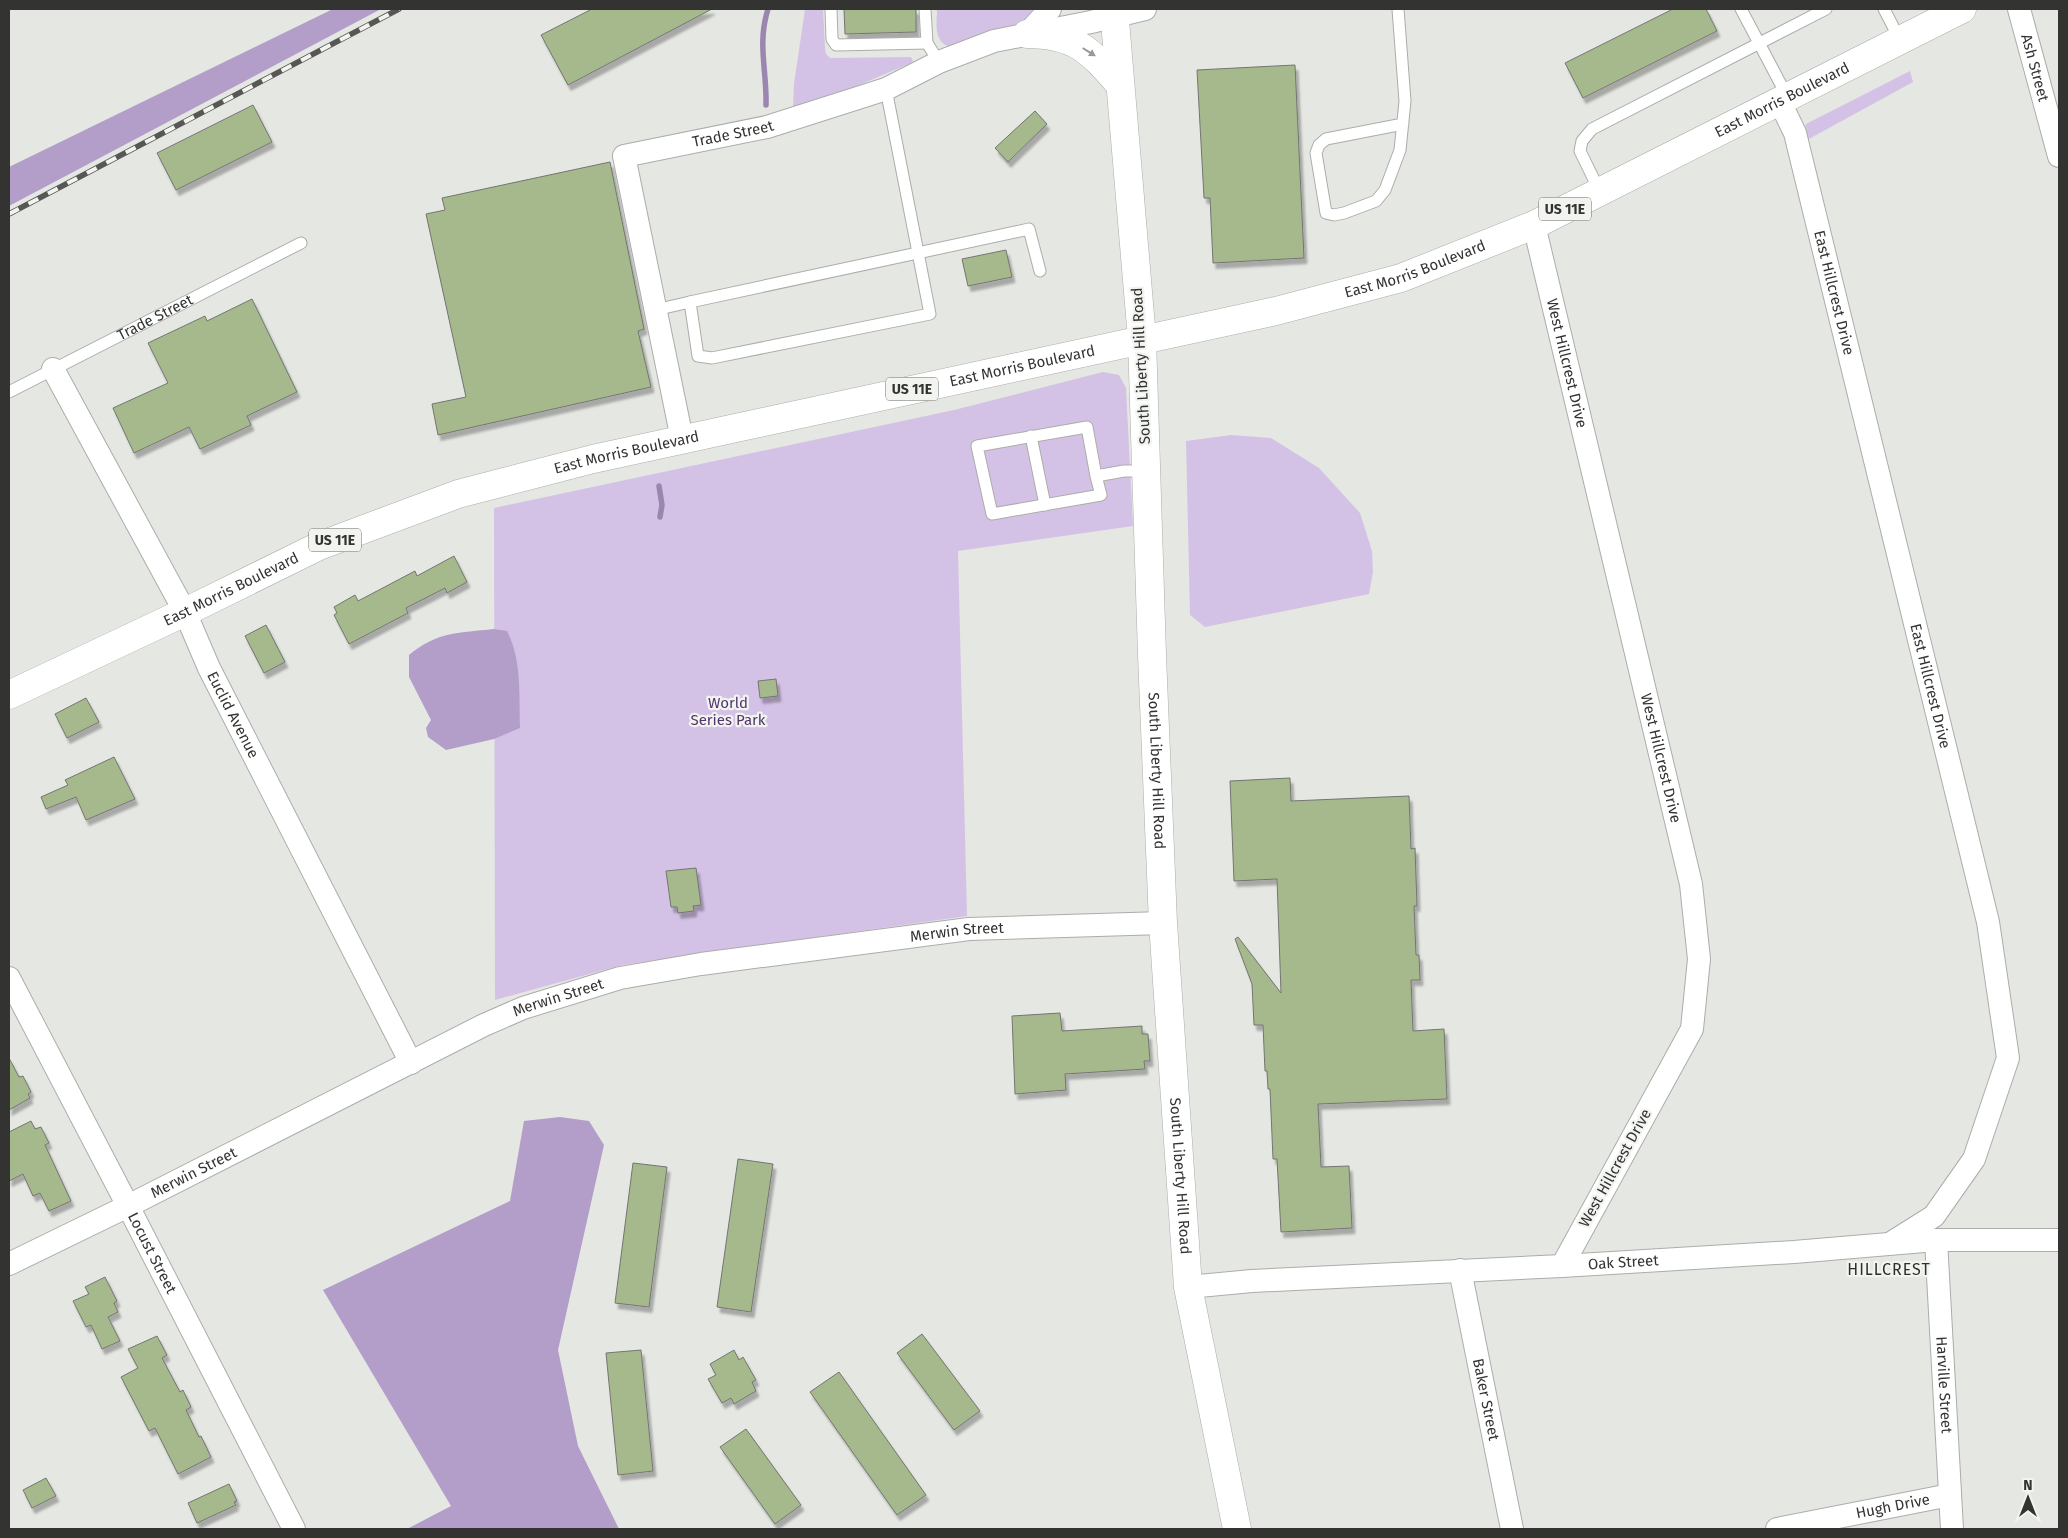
<svg xmlns="http://www.w3.org/2000/svg" width="2068" height="1538" viewBox="0 0 2068 1538" font-family="'Fira Sans',sans-serif">
  <defs>
    <filter id="shadow"><feDropShadow dx="3" dy="5.5" stdDeviation="1" flood-color="#0004"/></filter>
  </defs>
  <rect width="100%" height="100%" fill="#e5e7e3"/>
  <!-- green -->
  <g fill="#d4c2e6">
    <polygon points="805,9 823,9 825,48 826,54 830,58 911,57 913,61 911,63 824,100 793,107 794,84"/>
    <path d="M937,9H1041L1025,25L948,46C933,40 937,22 937,9Z"/>
    <polygon points="1910,71 1913,82 1807,140 1805,131 1806,124"/>
    <polygon points="1103,372 1119,375 1126,388 1133,526 958,551 967,916 622,965 495,1000 494,508 954,410"/>
    <polygon points="1231,435 1271,438 1319,468 1360,513 1372,551 1373,572 1369,594 1205,627 1190,615 1186,441"/>
  </g>
  <!-- forest -->
  <g fill="#b39dc9">
    <polygon points="333,9 381,9 9,206 9,167"/>
    <path d="M494,629L507,631C522,660 519,696 520,728L494,739L446,750L428,737L426,728L431,720L409,677V655C438,631 459,633 494,629Z"/>
    <polygon points="560,1117 589,1121 604,1145 558,1350 578,1446 619,1529 407,1529 451,1506 323,1290 510,1201 524,1121"/>
  </g>
  <g fill="none" stroke-linecap="round" stroke-linejoin="round">
    <!-- stream -->
    <g stroke="#9b86b0" stroke-width="5.5">
      <path d="M766,105C767,70 757,44 768,9"/>
      <polyline points="659,486 662,505 660,517"/>
    </g>
  </g>
  <!-- building -->
  <g fill="#a6b98c" stroke="#737572" filter="url(#shadow)">
    <polygon points="592,9 712,9 568,85 541,35"/>
    <polygon points="844,9 916,9 916,32 845,34"/>
    <polygon points="1673,9 1706,9 1717,31 1583,98 1565,63"/>
    <polygon points="1295,65 1304,258 1213,263 1210,198 1204,198 1197,70"/>
    <polygon points="253,105 272,142 176,190 157,153"/>
    <polygon points="1035,111 1047,124 1008,162 995,148"/>
    <polygon points="610,162 644,329 638,331 651,387 438,435 432,404 466,397 426,214 445,210 442,198"/>
    <polygon points="1006,250 1012,277 968,286 962,259"/>
    <polygon points="252,299 297,392 247,416 251,425 200,449 189,427 134,453 113,408 168,383 148,343 205,316 207,321"/>
    <polygon points="454,556 467,582 447,593 445,588 406,608 408,613 349,644 334,615 337,613 334,607 355,595 358,601 415,571 417,576"/>
    <polygon points="266,625 285,662 264,673 245,636"/>
    <polygon points="776,679 778,696 760,698 758,681"/>
    <polygon points="86,698 99,722 67,738 55,714"/>
    <polygon points="114,757 135,799 86,820 76,797 46,809 41,797 68,785 65,780"/>
    <polygon points="1290,778 1291,801 1409,796 1411,849 1415,848 1417,906 1414,906 1416,955 1419,955 1420,980 1411,980 1413,1031 1444,1029 1447,1099 1318,1104 1321,1167 1349,1166 1352,1228 1281,1232 1277,1159 1273,1159 1270,1089 1268,1089 1267,1071 1265,1071 1263,1025 1254,1025 1252,984 1235,939 1238,937 1281,993 1277,879 1234,881 1230,781"/>
    <polygon points="696,868 701,905 693,906 694,911 678,913 677,907 671,907 666,871"/>
    <polygon points="1060,1013 1062,1031 1142,1026 1142,1034 1148,1034 1150,1061 1144,1061 1145,1069 1065,1074 1066,1090 1015,1094 1012,1016"/>
    <polygon points="9,1058 19,1077 23,1076 31,1092 28,1094 30,1098 9,1110"/>
    <polygon points="31,1121 35,1129 41,1127 49,1143 45,1145 71,1201 49,1211 40,1193 33,1196 23,1174 9,1181 9,1132"/>
    <polygon points="738,1159 773,1164 751,1312 717,1307"/>
    <polygon points="633,1163 667,1167 649,1307 615,1303"/>
    <polygon points="105,1277 117,1301 114,1303 118,1312 108,1317 120,1341 102,1349 91,1325 86,1327 73,1301 89,1294 85,1287"/>
    <polygon points="922,1334 980,1411 954,1430 897,1353"/>
    <polygon points="157,1336 167,1355 162,1358 180,1392 183,1390 191,1407 186,1410 199,1437 201,1436 211,1457 178,1474 155,1428 149,1431 121,1377 138,1368 128,1349"/>
    <polygon points="641,1350 653,1471 618,1475 606,1353"/>
    <polygon points="734,1350 739,1360 743,1357 756,1380 752,1382 756,1391 734,1404 731,1398 722,1403 708,1379 716,1375 710,1364"/>
    <polygon points="839,1372 926,1495 897,1515 810,1392"/>
    <polygon points="746,1429 801,1505 775,1524 720,1447"/>
    <polygon points="46,1478 56,1496 32,1508 23,1490"/>
    <polygon points="229,1484 237,1501 234,1502 236,1505 197,1523 188,1503"/>
  </g>
  <g fill="none" stroke-linecap="round" stroke-linejoin="round">
    <!-- service casing -->
    <g stroke="#acadaa" stroke-width="13">
      <g id="service">
        <polyline points="831,9 832,39 836,45 927,43"/>
        <polyline points="925,9 927,43 939,62"/>
        <polyline points="1398,9 1405,101 1400,150 1385,190 1376,201 1344,213 1334,215 1326,213 1316,153 1319,145 1326,139 1403,124"/>
        <polyline points="1741,9 1787,96"/>
        <polyline points="1884,9 1900,40"/>
        <polyline points="1600,192 1580,151 1582,141 1592,129 1826,9"/>
        <polyline points="690,302 1029,229 1040,271"/>
        <polyline points="655,310 690,302 698,356 712,358 930,314 886,89"/>
        <path id="s1" d="M9,392L301,243"/>
        <polyline points="1031,436 1045,505"/>
        <polyline points="1096,476 1101,495 992,514 977,446 1087,427 1096,476 1124,471 1146,471"/>
      </g>
    </g>
    <!-- minor casing -->
    <g stroke="#acadaa" stroke-width="24">
      <g id="minor">
        <path id="s2" d="M2019,9L2059,156"/>
        <polyline points="1027,34 1050,9"/>
        <path id="s3" d="M1779,100L1795,133L1988,922L2008,1058L1974,1159L1934,1216L1891,1243"/>
        <path id="s4" d="M1534,225L1691,884L1699,959L1692,1029L1562,1266"/>
        <path id="s5" d="M53,369L185,612L209,668L411,1063"/>
        <path id="s6" d="M682,439L624,156L767,127L886,89L939,62L994,41L1091,22L1145,9"/>
        <path id="s7" d="M9,978L128,1206L294,1529"/>
        <path id="s8" d="M1936,1240L1952,1529"/>
        <path id="s9" d="M9,1264L128,1206L484,1025L523,1008L620,978L701,964L969,929L1163,923"/>
        <path id="s10" d="M1460,1270L1512,1529"/>
        <path id="s11" d="M1188,1287L1252,1281L1562,1266L1794,1252L1936,1240H2059"/>
        <path id="s12" d="M1777,1529L1950,1495"/>
      </g>
    </g>
    <!-- tertiary casing -->
    <g stroke="#acadaa" stroke-width="29">
      <g id="tertiary">
        <path id="s13" d="M1142,339L1152,655L1163,923L1188,1287L1237,1529"/>
      </g>
    </g>
    <!-- secondary casing -->
    <g stroke="#acadaa" stroke-width="29">
      <g id="secondary">
        <polyline points="1114,9 1142,339"/>
        <path d="M1027,34C1075,34 1091,51 1120,85"/>
      </g>
    </g>
    <!-- primary casing -->
    <g stroke="#acadaa" stroke-width="29">
      <g id="primary">
        <path id="s14" d="M9,695L185,612L319,546L458,494L593,459L1276,311L1401,278L1534,225L1962,9"/>
      </g>
    </g>
    <!-- service -->
    <use href="#service" stroke="#fff" stroke-width="11"/>
    <!-- minor -->
    <use href="#minor" stroke="#fff" stroke-width="22"/>
    <!-- tertiary -->
    <use href="#tertiary" stroke="#fff" stroke-width="28"/>
    <!-- secondary -->
    <use href="#secondary" stroke="#fff" stroke-width="28"/>
    <!-- primary -->
    <use href="#primary" stroke="#fff" stroke-width="28"/>
    <!-- rail casing -->
    <g stroke="#575755" stroke-width="5.5">
      <polyline id="rail" points="9,214 399,9"/>
    </g>
    <!-- rail -->
    <use href="#rail" stroke="#f2f4f0" stroke-width="4" stroke-dasharray="11" stroke-linecap="butt"/>
  </g>
  <!-- one-way arrows -->
  <defs><path id="oneway-solid" d="M-6-.8H1V-3.2L6.5 0L1 3.2V.8H-6Z" transform="scale(1.25)"/></defs>
  <use fill="#999998" href="#oneway-solid" transform="translate(1089 52) rotate(32)"/>
  <g text-anchor="middle" stroke-width="4.5" stroke-linejoin="round" paint-order="stroke">
    <!-- shield labels -->
    <g fill="#f2f4f0" stroke="#6c6d6b" stroke-width="1">
      <rect x="1539" y="197.5" width="52" height="23" rx="4"/>
      <rect x="886" y="377.5" width="52" height="23" rx="4"/>
      <rect x="309" y="528.5" width="52" height="23" rx="4"/>
    </g>
    <g font-size="14" font-weight="bold" fill="#333332">
      <text x="1565" y="214">US 11E</text>
      <text x="912" y="394">US 11E</text>
      <text x="335" y="545">US 11E</text>
    </g>
    <!-- street labels -->
    <g font-size="15" fill="#333332" stroke="#f2f4f0">
      <text dy="5" stroke="none"><textPath href="#s2" startOffset="61">Ash Street</textPath></text>
      <text dy="5" stroke="none"><textPath href="#s14" startOffset="1881">East Morris Boulevard</textPath></text>
      <text dy="5" stroke="none"><textPath href="#s6" startOffset="400">Trade Street</textPath></text>
      <text dy="5" stroke="none"><textPath href="#s14" startOffset="1476">East Morris Boulevard</textPath></text>
      <text dy="5" stroke="none"><textPath href="#s3" startOffset="201">East Hillcrest Drive</textPath></text>
      <text dy="5" stroke="none"><textPath href="#s1" startOffset="164">Trade Street</textPath></text>
      <text dy="5" stroke="none"><textPath href="#s4" startOffset="142">West Hillcrest Drive</textPath></text>
      <text dy="5" stroke="none"><textPath href="#s14" startOffset="1071">East Morris Boulevard</textPath></text>
      <text transform="translate(1141 366) rotate(-93)" y="5">South Liberty Hill Road</text>
      <text dy="5" stroke="none"><textPath href="#s14" startOffset="666">East Morris Boulevard</textPath></text>
      <text dy="5" stroke="none"><textPath href="#s14" startOffset="246">East Morris Boulevard</textPath></text>
      <text dy="5" stroke="none"><textPath href="#s3" startOffset="606">East Hillcrest Drive</textPath></text>
      <text dy="5" stroke="none"><textPath href="#s5" startOffset="390">Euclid Avenue</textPath></text>
      <text dy="5" stroke="none"><textPath href="#s4" startOffset="548">West Hillcrest Drive</textPath></text>
      <text dy="5" stroke="none"><textPath href="#s13" startOffset="432">South Liberty Hill Road</textPath></text>
      <text dy="5" stroke="none"><textPath href="#s9" startOffset="1016">Merwin Street</textPath></text>
      <text dy="5" stroke="none"><textPath href="#s9" startOffset="611">Merwin Street</textPath></text>
      <text transform="translate(1615 1168) rotate(-61)" y="5">West Hillcrest Drive</text>
      <text dy="5" stroke="none"><textPath href="#s9" startOffset="206">Merwin Street</textPath></text>
      <text dy="5" stroke="none"><textPath href="#s13" startOffset="838">South Liberty Hill Road</textPath></text>
      <text dy="5" stroke="none"><textPath href="#s7" startOffset="310">Locust Street</textPath></text>
      <text dy="5" stroke="none"><textPath href="#s11" startOffset="436">Oak Street</textPath></text>
      <text dy="5" stroke="none"><textPath href="#s8" startOffset="145">Harville Street</textPath></text>
      <text dy="5" stroke="none"><textPath href="#s10" startOffset="132">Baker Street</textPath></text>
      <text dy="5" stroke="none"><textPath href="#s12" startOffset="118">Hugh Drive</textPath></text>
    </g>
    <!-- park labels -->
    <g font-size="15" fill="#52356c" stroke="#f2f4f0">
      <text x="728" y="708">World<tspan x="728" dy="17">Series Park</tspan></text>
    </g>
    <!-- neighbourhood labels -->
    <g font-size="16" letter-spacing="1" fill="#2f302d" stroke="#f2f4f0">
      <text x="1889" y="1275">HILLCREST</text>
    </g>
  </g>
  <!-- border -->
  <rect width="2068" height="1538" fill="none" stroke="#333332" stroke-width="20"/>
  <!-- north arrow -->
  <g transform="translate(2028 1498)" stroke="#f2f4f0" stroke-width="4" paint-order="stroke">
  <path d="M0-4L9 19L0 12L-9 19Z" fill="#333332"/>
  <text y="-8" font-size="14" font-weight="bold" text-anchor="middle" fill="#333332">N</text>
  </g>
</svg>
